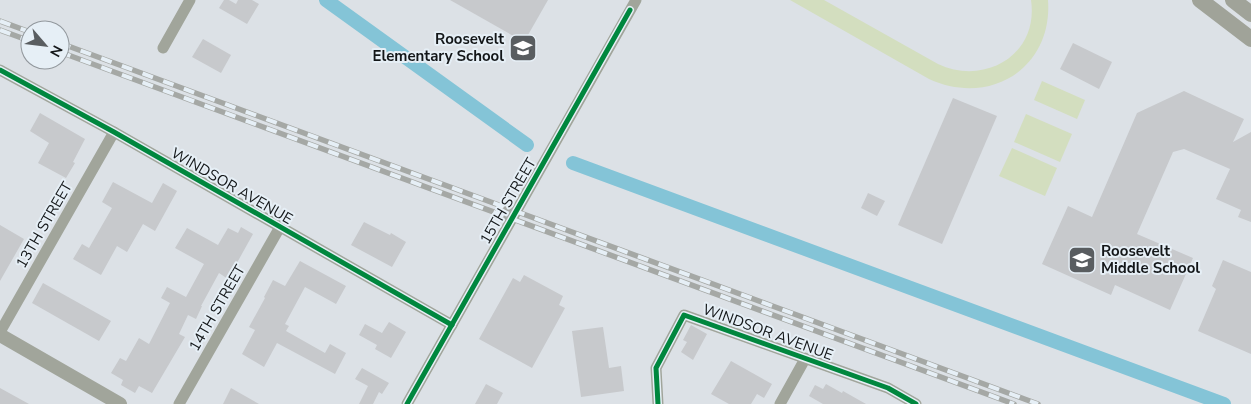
<svg xmlns="http://www.w3.org/2000/svg" width="1251" height="404" viewBox="0 0 1251 404" font-family="'Nunito Sans',sans-serif">
  <rect width="100%" height="100%" fill="#dce1e6"/>
  <!-- green -->
  <g fill="#d3debf">
    <path d="M790,0H824L938,64C985,86 1039,55 1031,0H1048C1053,68 990,107 929,79Z"/>
    <polygon points="1042,81 1085,100 1077,119 1034,100"/>
    <polygon points="1026,114 1072,134 1060,162 1014,142"/>
    <polygon points="1012,148 1057,168 1045,196 999,176"/>
  </g>
  <g fill="none" stroke-linecap="round" stroke-linejoin="round">
    <!-- canal -->
    <g stroke="#84c4d7" stroke-width="14">
      <polyline points="326,0 527,145"/>
      <polyline points="573,163 1224,404"/>
    </g>
  </g>
  <!-- building -->
  <g fill="#c7c9cc">
    <polygon points="224,0 229,0 236,4 238,0 252,0 259,4 247,24 219,8"/>
    <polygon points="450,0 548,0 524,42"/>
    <polygon points="203,39 231,55 221,73 192,57"/>
    <polygon points="1073,43 1112,62 1099,89 1060,69"/>
    <polygon points="1184,91 1244,119 1233,142 1251,132 1251,222 1238,217 1241,210 1216,199 1230,169 1184,149 1173,152 1137,234 1193,258 1170,310 1115,285 1111,295 1042,264 1068,206 1092,217 1137,113"/>
    <polygon points="953,98 997,116 942,244 898,225"/>
    <polygon points="40,113 85,139 73,162 75,163 66,178 38,163 49,143 30,131"/>
    <polygon points="113,182 152,203 163,183 177,191 155,231 143,224 127,252 117,246 101,275 73,259 82,244 89,248 112,208 102,202"/>
    <polygon points="868,193 885,201 877,216 861,208"/>
    <polygon points="364,222 390,235 391,233 406,242 392,267 351,245"/>
    <polygon points="0,225 24,239 0,281"/>
    <polygon points="241,227 253,234 228,279 219,273 201,306 202,306 196,319 188,315 179,334 185,337 152,393 139,386 135,393 121,385 123,380 111,373 120,358 126,361 139,338 149,344 170,303 161,298 167,287 186,297 204,264 175,248 187,228 218,245 228,228 238,233"/>
    <polygon points="1223,260 1251,272 1251,354 1198,331 1216,289 1212,286"/>
    <polygon points="300,261 346,286 336,304 305,287 285,324 289,326 286,331 325,353 330,344 346,353 335,374 277,343 264,367 242,354 255,330 249,327 265,298 264,297 273,280 285,286"/>
    <polygon points="524,275 563,296 559,305 565,308 532,368 479,339 513,278 520,282"/>
    <polygon points="43,283 111,321 99,341 32,303"/>
    <polygon points="389,322 406,332 391,358 375,349 377,345 359,335 365,324 382,333"/>
    <polygon points="691,325 707,334 693,360 681,352 687,342 683,340"/>
    <polygon points="603,327 609,368 621,366 624,391 581,397 572,331"/>
    <polygon points="731,361 772,384 764,398 757,394 751,404 729,404 711,394"/>
    <polygon points="362,368 389,383 382,394 379,392 373,404 359,404 368,386 355,379"/>
    <polygon points="486,384 503,393 497,404 475,404"/>
    <polygon points="826,384 842,393 843,391 866,404 823,404 809,396 815,385 823,389"/>
    <polygon points="0,388 29,404 0,404"/>
    <polygon points="231,388 259,404 223,404"/>
  </g>
  <g fill="none" stroke-linecap="round" stroke-linejoin="round">
    <!-- minor -->
    <g stroke="#a1a59b" stroke-width="11">
      <polyline points="163,48 190,0"/>
      <polyline points="0,70 114,132 452,325"/>
      <polyline points="0,332 114,132"/>
      <polyline points="179,404 280,227"/>
      <polyline points="407,404 636,0"/>
      <polyline points="658,404 656,368 684,315 888,388 916,404"/>
      <polyline points="780,404 805,359"/>
    </g>
    <!-- tertiary -->
    <polyline stroke="#a1a59b" stroke-width="14" points="0,335 120,404"/>
    <!-- secondary -->
    <g stroke="#a0a399" stroke-width="16">
      <polyline points="1200,0 1251,39"/>
      <polyline points="1233,0 1251,14"/>
    </g>
    <!-- rail casing -->
    <g stroke="#a5a8a5" stroke-width="5.5">
      <g id="rail">
        <polyline points="0,21 30,32"/>
        <polyline points="0,30 30,41"/>
        <polyline points="60,43 1038,404"/>
        <polyline points="60,52 1014,404"/>
      </g>
    </g>
    <!-- rail -->
    <use href="#rail" stroke="#e6eff6" stroke-width="4" stroke-dasharray="11" stroke-linecap="butt"/>
    <!-- cycleway casing -->
    <g stroke="#e6eff6" stroke-width="8">
      <g id="cycleway">
        <polyline points="0,70 114,132 452,325"/>
        <polyline points="407,404 630,10"/>
        <polyline points="658,404 656,368 684,315 888,388 916,404"/>
      </g>
    </g>
    <!-- cycleway -->
    <use href="#cycleway" stroke="#00873e" stroke-width="5"/>
  </g>
  <!-- icons -->
  <defs>
    <g id="school-square" transform="scale(1.4375)"><rect x="-9" y="-9" width="18" height="18" rx="4" fill="#595d60" stroke="#e6eff6"/><path d="M0-5L7-2L0 1L-7-2ZM-4 1L0 2.5L4 1V4Q0 6-4 4Z" fill="#fff"/></g>
  </defs>
  <g fill-rule="evenodd">
    <use href="#school-square" x="523" y="48"/>
    <use href="#school-square" x="1082" y="260"/>
  </g>
  <g text-anchor="middle" stroke-width="4" stroke-linejoin="round" paint-order="stroke">
    <!-- poi labels -->
    <g font-size="15" font-weight="bold" fill="#131618" stroke="#e6eff6" text-anchor="end">
      <text x="504" y="44">Roosevelt<tspan x="504" dy="17">Elementary School</tspan></text>
      <text x="1101" y="256" text-anchor="start">Roosevelt<tspan x="1101" dy="17">Middle School</tspan></text>
    </g>
    <!-- street labels -->
    <g font-size="15" fill="#131618" stroke="#e6eff6">
      <text transform="translate(232 186) rotate(30)" y="5">WINDSOR AVENUE</text>
      <text transform="translate(508 201) rotate(-60)" y="5">15TH STREET</text>
      <text transform="translate(44 225) rotate(-60)" y="5">13TH STREET</text>
      <text transform="translate(217 308) rotate(-60)" y="5">14TH STREET</text>
      <text transform="translate(768 332) rotate(20)" y="5">WINDSOR AVENUE</text>
    </g>
  </g>
  <!-- north arrow -->
  <g transform="translate(45 45) rotate(118)"><circle r="24" fill="#e6eff6" stroke="#92989d"/>
  <path d="M0-4L9 19L0 12L-9 19Z" fill="#595d60"/>
  <text y="-8" font-size="14" font-weight="bold" text-anchor="middle" fill="#131618">N</text>
  </g>
</svg>
